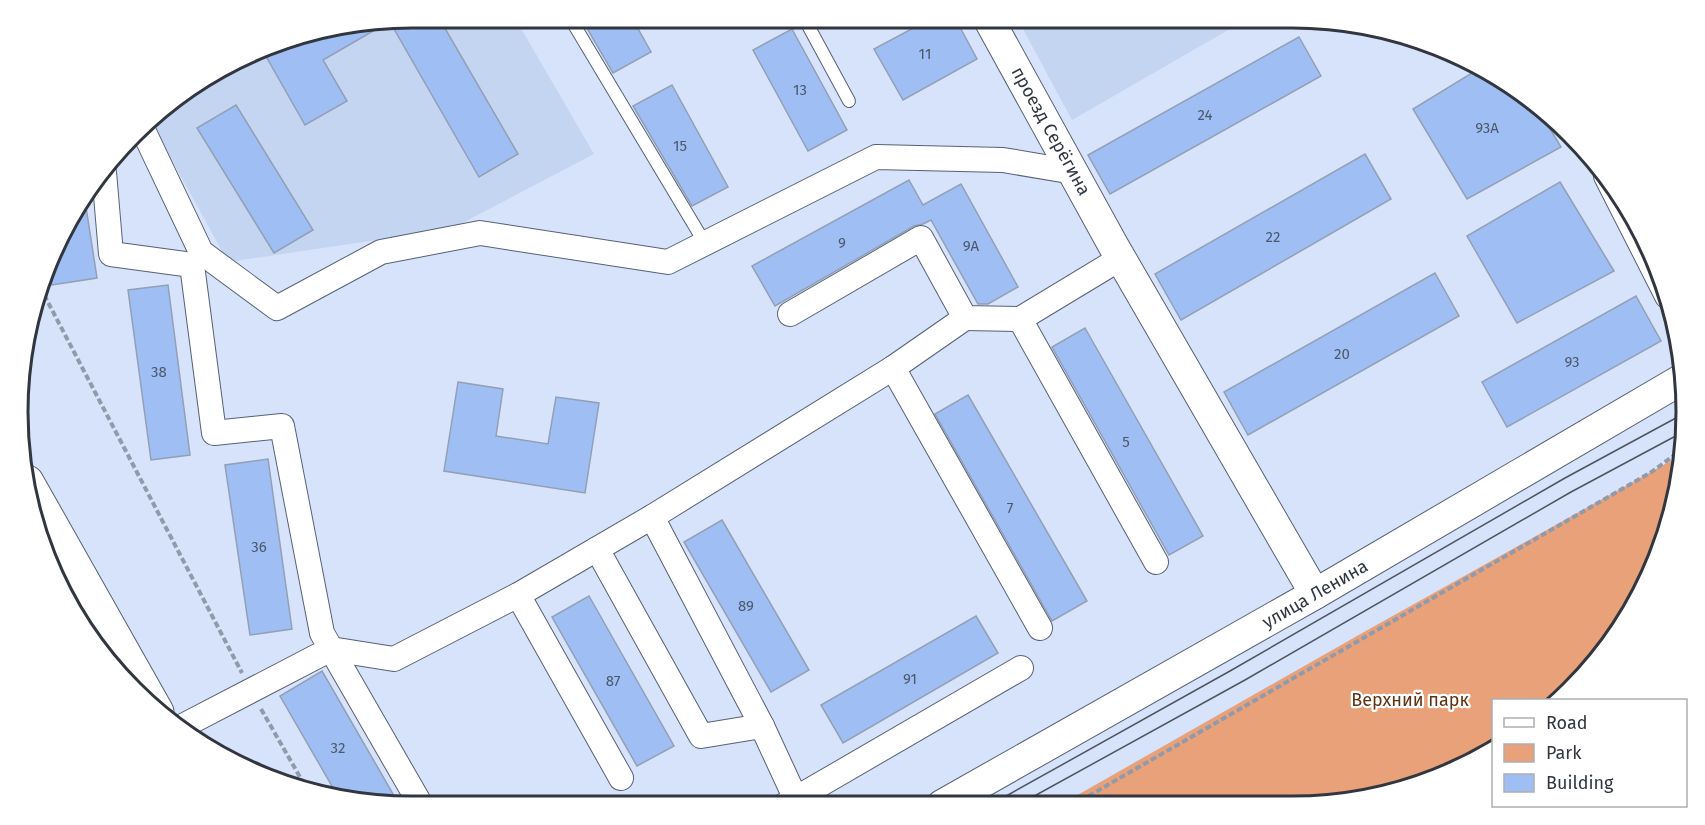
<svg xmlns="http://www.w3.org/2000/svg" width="1705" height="825" viewBox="0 0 1705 825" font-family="'Fira Sans',sans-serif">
  <rect width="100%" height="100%" fill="#d6e3fa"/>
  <!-- built -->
  <g fill="#c4d5f1">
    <polygon points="413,18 515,18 594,154 451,229 228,262 151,122 172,100 285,39"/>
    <polygon points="1017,18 1249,18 1072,120"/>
  </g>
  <!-- green -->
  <polygon fill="#e9a179" points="1683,454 1679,490 1657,564 1605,653 1558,700 1494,700 1493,748 1443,777 1344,804 1060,805 1364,632"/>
  <!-- building -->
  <g fill="#9fbff4" stroke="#929fb4" stroke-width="1.5">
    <polygon points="412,18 439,18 518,154 479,177 390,22"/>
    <polygon points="581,18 632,18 651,52 613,73"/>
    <polygon points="932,18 955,18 977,59 903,100 874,49"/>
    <polygon points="384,23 385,24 323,60 347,101 305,125 263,51 285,39"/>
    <polygon points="792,29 847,130 808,151 753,50"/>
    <polygon points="1299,37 1321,76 1110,194 1088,155"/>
    <polygon points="1480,68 1512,85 1535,104 1561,147 1467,199 1413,109"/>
    <polygon points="672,85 728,187 692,206 633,106"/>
    <polygon points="236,105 313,230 274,253 197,128"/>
    <polygon points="1365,154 1391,199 1181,320 1155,274"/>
    <polygon points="909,180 923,205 961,184 1018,287 988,304 978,304 931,220 923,224 914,226 775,306 752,266"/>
    <polygon points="1560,182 1614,271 1517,323 1467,236"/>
    <polygon points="84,194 97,278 52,285 48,261"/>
    <polygon points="1435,273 1459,316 1248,435 1224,392"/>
    <polygon points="168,285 190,455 151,460 128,290"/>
    <polygon points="1636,296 1661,341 1507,427 1482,382"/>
    <polygon points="1085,328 1203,536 1169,555 1052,347"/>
    <polygon points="458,382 503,389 496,436 548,444 556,397 599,403 585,493 444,471"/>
    <polygon points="968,395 1087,601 1052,621 935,414"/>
    <polygon points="268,459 292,629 250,635 225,465"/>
    <polygon points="722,520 809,670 771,692 684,542"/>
    <polygon points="589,596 674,746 637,766 552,617"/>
    <polygon points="976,616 998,653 843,743 821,705"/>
    <polygon points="322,671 400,806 340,800 280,696"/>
  </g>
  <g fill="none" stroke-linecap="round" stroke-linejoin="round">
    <!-- service casing -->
    <g stroke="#566275" stroke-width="14">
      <g id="service">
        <polyline points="570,18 706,245"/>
        <polyline points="804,18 849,101"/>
      </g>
    </g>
    <!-- minor casing -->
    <g stroke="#566275" stroke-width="26">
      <g id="minor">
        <polyline points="143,130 201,252 277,308 381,252 480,233 668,262 876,157 1003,160 1074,172"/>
        <polyline points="104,172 111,254 192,265 214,433 282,426 322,633 331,649 181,727"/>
        <polyline points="1606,176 1667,296"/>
        <polyline points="790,314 921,238 965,318 1020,319 1121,258"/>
        <polyline points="1020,319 1156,562"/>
        <polyline points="893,368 1040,628"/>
        <polyline points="652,517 762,726 799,806"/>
        <polyline points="597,549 701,736 762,726"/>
        <polyline points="518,595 621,778"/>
        <polyline points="331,649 394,659 518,595 652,517 893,368 965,318"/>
        <polyline points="331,649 422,807"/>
        <polyline points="783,806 1021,668"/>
      </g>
    </g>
    <!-- tertiary casing -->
    <g stroke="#566275" stroke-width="32">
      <g id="tertiary">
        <polyline points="988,18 1113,245 1315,594"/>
        <polyline points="942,805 1315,594 1684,378"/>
      </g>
    </g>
    <!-- secondary casing -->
    <g stroke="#566275" stroke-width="35">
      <polyline id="secondary" points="27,482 157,712"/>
    </g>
    <!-- path -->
    <g stroke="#909aab" stroke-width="4" stroke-dasharray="6 3" stroke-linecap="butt">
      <polyline points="40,287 242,673"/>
      <polyline points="261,709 308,791"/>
      <polyline points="904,805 918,798"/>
      <polyline points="1073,805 1650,473 1683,449"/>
    </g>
    <!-- service -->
    <use href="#service" stroke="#fff" stroke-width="12"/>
    <!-- minor -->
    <use href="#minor" stroke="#fff" stroke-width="24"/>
    <!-- tertiary -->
    <use href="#tertiary" stroke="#fff" stroke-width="30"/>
    <!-- secondary -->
    <use href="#secondary" stroke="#fff" stroke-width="33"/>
    <!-- tram -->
    <g stroke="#4e5460" stroke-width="1.5">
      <polyline points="990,805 1230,671 1565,478 1687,412"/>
      <polyline points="1018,805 1245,680 1571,492 1685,431"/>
    </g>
  </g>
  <g text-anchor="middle" stroke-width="4.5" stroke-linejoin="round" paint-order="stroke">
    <!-- number labels -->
    <g font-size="15" fill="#4c586c">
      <text x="925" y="59">11</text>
      <text x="800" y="95">13</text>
      <text x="1205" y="120">24</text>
      <text x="1487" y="133">93А</text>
      <text x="680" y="151">15</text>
      <text x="1273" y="242">22</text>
      <text x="842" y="248">9</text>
      <text x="971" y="251">9А</text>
      <text x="1342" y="359">20</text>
      <text x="1572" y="367">93</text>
      <text x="159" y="377">38</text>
      <text x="1126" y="447">5</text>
      <text x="1010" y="513">7</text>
      <text x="259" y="552">36</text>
      <text x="746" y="611">89</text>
      <text x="910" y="684">91</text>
      <text x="613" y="686">87</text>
      <text x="338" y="753">32</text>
    </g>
    <!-- street labels -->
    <g font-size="18" fill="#31363f" stroke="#fff">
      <text transform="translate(1051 131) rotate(61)" y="6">проезд Серёгина</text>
      <text transform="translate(1315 594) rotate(-30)" y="6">улица Ленина</text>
    </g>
    <!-- park labels -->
    <g font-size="18" fill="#623214" stroke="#fff">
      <text x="1410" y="706">Верхний парк</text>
    </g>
  </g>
  <!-- crop -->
  <path d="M0 0H1705V825H0ZM412 28H1292A384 384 0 0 1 1676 412V412A384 384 0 0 1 1292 796H412A384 384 0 0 1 28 412V412A384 384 0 0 1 412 28Z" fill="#fff" fill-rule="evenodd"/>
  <path fill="none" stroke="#31363f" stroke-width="3" d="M412 28H1292A384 384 0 0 1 1676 412V412A384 384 0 0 1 1292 796H412A384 384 0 0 1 28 412V412A384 384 0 0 1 412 28Z"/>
  <!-- legend -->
  <rect x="1492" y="699" width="195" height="108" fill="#ffffff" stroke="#adafb2" stroke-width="1.5"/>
  <rect x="1504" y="718" width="30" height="9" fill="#ffffff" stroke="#adafb2" stroke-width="1.5"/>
  <text x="1546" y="729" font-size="18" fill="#31363f">Road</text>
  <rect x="1504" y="744" width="30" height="18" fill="#e9a179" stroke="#adafb2" stroke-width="1.5"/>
  <text x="1546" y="759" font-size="18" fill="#31363f">Park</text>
  <rect x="1504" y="774" width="30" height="18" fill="#9fbff4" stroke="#adafb2" stroke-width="1.5"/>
  <text x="1546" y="789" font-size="18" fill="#31363f">Building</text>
</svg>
